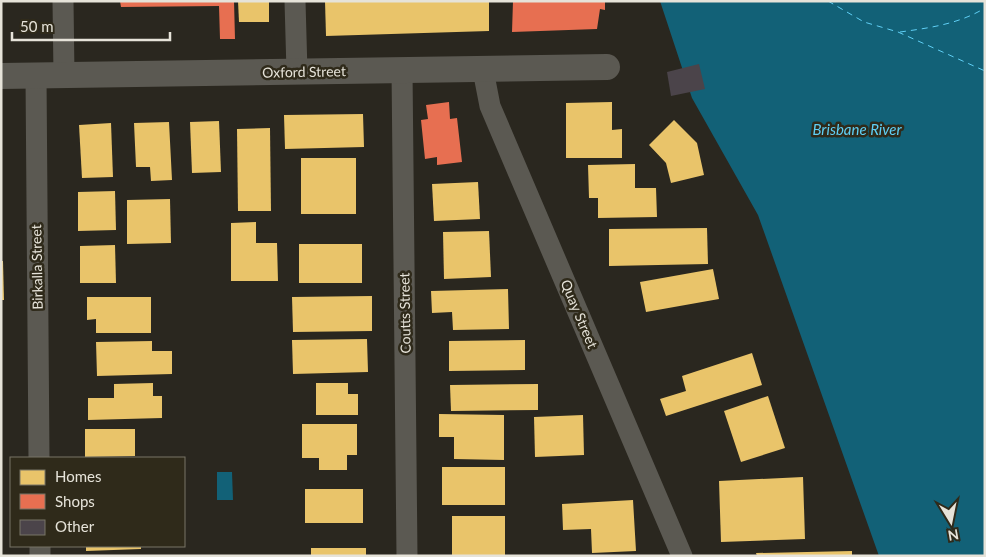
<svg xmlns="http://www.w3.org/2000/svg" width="986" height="557" viewBox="0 0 986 557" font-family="Lato,sans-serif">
  <rect width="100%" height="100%" fill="#2a271f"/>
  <!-- water -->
  <g fill="#126177">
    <polygon points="660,1 985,1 985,556 879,556 758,215 692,98"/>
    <polygon points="217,472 232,472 233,500 217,500"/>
  </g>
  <!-- homes -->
  <g fill="#e9c46a">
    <polygon points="238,1 269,1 269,22 239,22"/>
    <polygon points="325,1 489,1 489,31 326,36"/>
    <polygon points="612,102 612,130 622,129 622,158 566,158 566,103"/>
    <polygon points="363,114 364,147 285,149 284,115"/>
    <polygon points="674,120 697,143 704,175 671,183 666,163 649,145"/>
    <polygon points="219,121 221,172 192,173 190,122"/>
    <polygon points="169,122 172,180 151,181 150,167 136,167 134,123"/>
    <polygon points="111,123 113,177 82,178 79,125"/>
    <polygon points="270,128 271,211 238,211 237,129"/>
    <rect x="301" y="158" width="55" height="56"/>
    <polygon points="635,164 635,188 656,188 657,217 598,218 598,198 589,198 588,165"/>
    <polygon points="478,182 480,219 434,221 432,184"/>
    <polygon points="115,191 116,230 78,231 78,192"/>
    <polygon points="170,199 171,243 127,244 127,200"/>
    <polygon points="256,222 256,243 277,243 278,281 231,281 231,223"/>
    <polygon points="707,228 708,264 609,266 609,229"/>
    <polygon points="489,231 491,277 444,279 443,232"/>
    <rect x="299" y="244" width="63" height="39"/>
    <polygon points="115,245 116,283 80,283 80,246"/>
    <polygon points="1,261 3,261 4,300 1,300"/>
    <polygon points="713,269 719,299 646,312 640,282"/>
    <polygon points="508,289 509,329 453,330 452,312 432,313 431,291"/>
    <polygon points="372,296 372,331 293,332 292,297"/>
    <polygon points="87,297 151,297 151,333 96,333 96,319 87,320"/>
    <polygon points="367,339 368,372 293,374 292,340"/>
    <polygon points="525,340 525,370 449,371 449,341"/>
    <polygon points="152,341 152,351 172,351 172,374 97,376 96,342"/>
    <polygon points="752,353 762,385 666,416 660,399 686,391 682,376"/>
    <polygon points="153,383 153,396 162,396 162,418 88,420 88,398 114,398 114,384"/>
    <polygon points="316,383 348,383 348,394 358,394 358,415 316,415"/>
    <polygon points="538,384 538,410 451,411 450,385"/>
    <polygon points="768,396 785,448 741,462 724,411"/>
    <polygon points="439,414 504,415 504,460 454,459 454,437 439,437"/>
    <polygon points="583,415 584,455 535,457 534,417"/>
    <polygon points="302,424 357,424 357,455 347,455 347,470 319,470 319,458 302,458"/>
    <polygon points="85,429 135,429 135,456 85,457"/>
    <rect x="442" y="467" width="63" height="38"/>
    <polygon points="803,477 805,539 721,542 719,481"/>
    <rect x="305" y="489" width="58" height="34"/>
    <polygon points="633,500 636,551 592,553 591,529 563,530 562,504"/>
    <polygon points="452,516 505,516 505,556 452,555"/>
    <polygon points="86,546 141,546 141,549 86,551"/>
    <rect x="311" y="548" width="55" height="8"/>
    <polygon points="852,551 852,556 757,556 756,553"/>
  </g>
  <!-- shops -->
  <g fill="#e76f51">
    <polygon points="120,1 234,1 235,39 220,39 219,6 121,7"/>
    <polygon points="513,1 605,1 605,10 600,9 597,29 512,32"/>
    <polygon points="449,102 450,119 457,118 462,162 437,165 437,157 425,159 421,120 428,119 426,105"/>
  </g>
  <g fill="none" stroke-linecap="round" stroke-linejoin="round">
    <!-- ferry -->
    <g stroke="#5fcff5" stroke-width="1" stroke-dasharray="6 5" stroke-linecap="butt">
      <polyline points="828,1 864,22 898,32 985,71"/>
      <path d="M900,32C929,28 959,24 985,8"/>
    </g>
  </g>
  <!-- building -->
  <polygon fill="#4b444a" points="699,64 705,89 671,96 667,72"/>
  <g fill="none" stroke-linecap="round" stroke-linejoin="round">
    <!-- minor -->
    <g stroke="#5b5952" stroke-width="21">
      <polyline points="63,1 64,75"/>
      <polyline points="295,1 297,72"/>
      <polyline points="402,70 407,556"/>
      <polyline points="483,70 490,106 682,556"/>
      <polyline points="36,76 39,458"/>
      <polyline points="40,546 40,556"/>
    </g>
    <!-- tertiary -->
    <polyline stroke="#5b5952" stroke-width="26" points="1,76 607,67"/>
  </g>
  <g text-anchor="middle" stroke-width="5" stroke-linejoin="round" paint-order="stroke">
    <!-- street labels -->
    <g font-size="14" fill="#e6e3d9" stroke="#2f2a1a">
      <text transform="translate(304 72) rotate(-1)" y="5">Oxford Street</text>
      <text transform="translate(37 267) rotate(-91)" y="5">Birkalla Street</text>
      <text transform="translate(405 313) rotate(-91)" y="5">Coutts Street</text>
      <text transform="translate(579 314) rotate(67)" y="5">Quay Street</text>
    </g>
    <!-- water labels -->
    <g font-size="15" font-style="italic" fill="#5fcff5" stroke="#2f2a1a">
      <text x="857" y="135">Brisbane River</text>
    </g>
  </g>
  <!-- border -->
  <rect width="986" height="557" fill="none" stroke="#e6e3d9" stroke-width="5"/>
  <!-- legend -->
  <rect x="10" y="457" width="175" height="90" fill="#2f2a1a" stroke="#787466"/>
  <rect x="20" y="470" width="25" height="15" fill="#e9c46a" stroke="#787466"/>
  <text x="55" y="482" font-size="15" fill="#e6e3d9">Homes</text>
  <rect x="20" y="494" width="25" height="15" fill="#e76f51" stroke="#787466"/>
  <text x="55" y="507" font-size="15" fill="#e6e3d9">Shops</text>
  <rect x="20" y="520" width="25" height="15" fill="#4b444a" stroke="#787466"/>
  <text x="55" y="532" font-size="15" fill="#e6e3d9">Other</text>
  <!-- north arrow -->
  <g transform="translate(951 522) rotate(170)" stroke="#2f2a1a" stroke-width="4" paint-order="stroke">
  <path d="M0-4L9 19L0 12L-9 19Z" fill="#e6e3d9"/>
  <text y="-8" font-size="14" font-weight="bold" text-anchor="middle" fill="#e6e3d9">N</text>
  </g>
  <!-- scale -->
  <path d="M12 32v8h158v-8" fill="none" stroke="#e6e3d9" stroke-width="2.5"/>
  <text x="20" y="32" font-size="15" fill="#e6e3d9" stroke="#2f2a1a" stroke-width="4" paint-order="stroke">50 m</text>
</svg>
